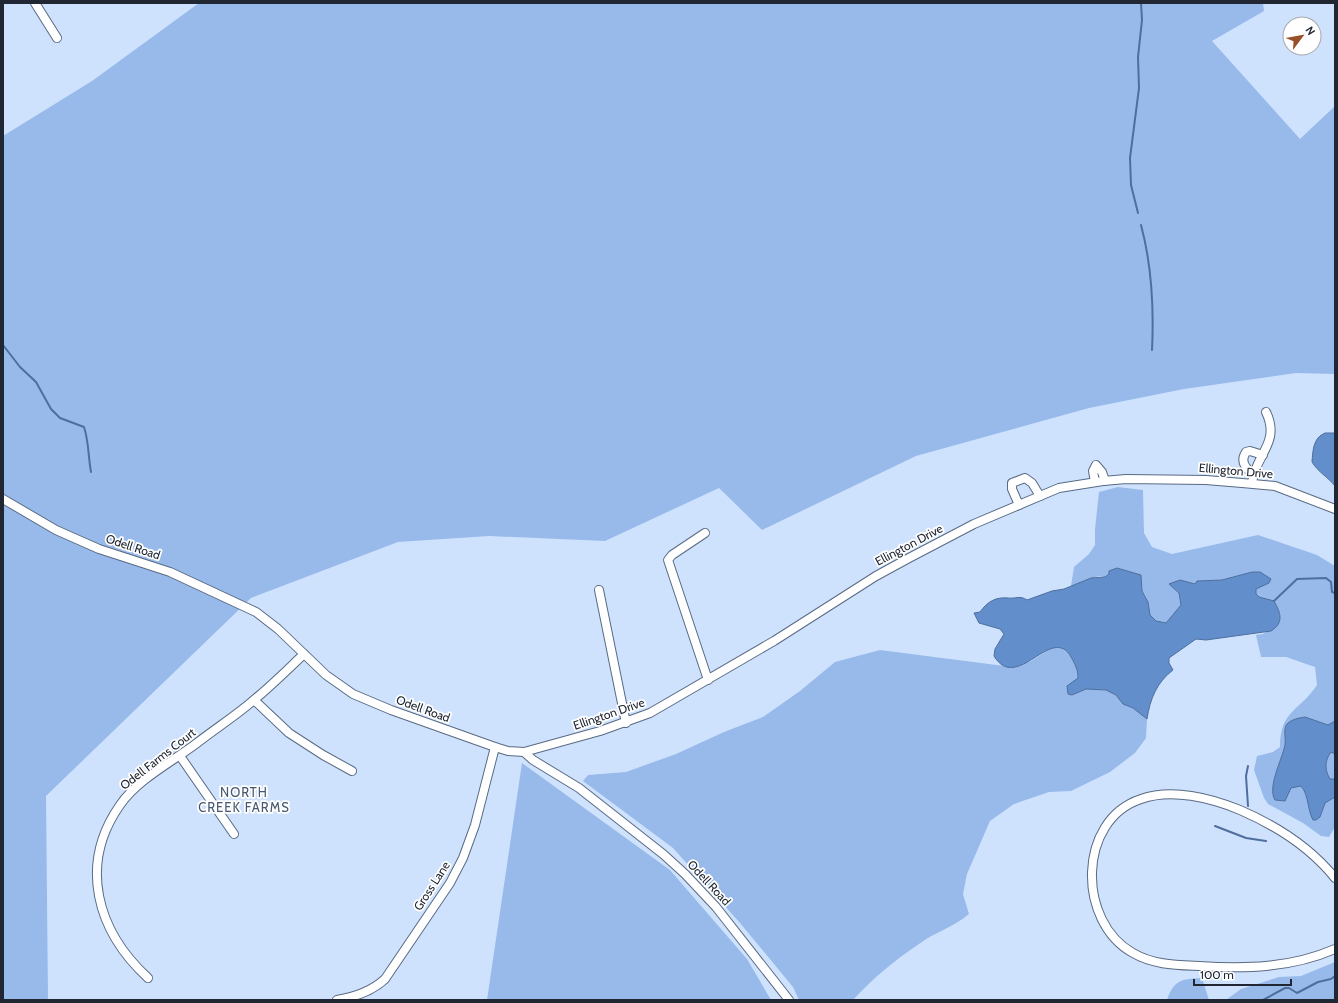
<svg xmlns="http://www.w3.org/2000/svg" width="1338" height="1003" viewBox="0 0 1338 1003" font-family="Cabin,sans-serif">
  <rect width="100%" height="100%" fill="#cee2fe"/>
  <!-- green -->
  <g fill="#98baeb">
    <polygon points="199,3 1263,3 1264,11 1212,41 1300,139 1335,106 1335,374 1296,373 1184,389 1089,408 916,456 762,530 719,488 605,541 489,536 398,542 251,598 46,796 48,1000 3,1000 3,136 92,81"/>
    <path d="M1118,487L1143,490L1144,533L1152,547L1172,554L1258,535L1317,555L1335,566V827L1329,837L1321,836L1303,823L1268,804L1264,798L1254,770L1257,756L1273,752L1280,747C1280,710 1300,711 1317,685L1315,667L1286,657H1261L1256,635L1263,634L1280,621V615L1274,601L1259,597L1256,594V589L1269,583L1271,579L1252,572L1222,580L1197,581L1196,584H1169L1179,593L1181,605L1166,623L1156,621L1150,615L1146,597L1142,591L1141,575L1117,568L1105,577L1099,576L1071,586L1074,567L1089,554L1095,545V529L1099,492Z"/>
    <path d="M1059,647C1070,651 1077,665 1078,678L1067,687L1072,695L1086,689L1106,690L1116,695L1123,704L1133,708L1147,719L1146,738L1135,753L1110,772L1071,791L1049,792L1014,804L990,821L967,874L963,894L969,914C954,927 935,932 919,944C895,960 872,979 853,1000H799L793,987L740,923L673,848L583,781L588,775L626,772L676,754L724,732L763,717L800,691L835,662L880,650L1012,667L1031,661L1050,649Z"/>
    <polygon points="522,763 670,870 747,959 771,1000 487,1000"/>
    <polygon points="1335,962 1335,1000 1226,1000 1241,989 1279,977 1301,976"/>
    <path d="M1202,978L1209,1000H1167C1174,979 1183,979 1202,978Z"/>
  </g>
  <!-- water -->
  <g fill="#628ecb" stroke="#4e6f9d">
    <path d="M1325,433H1335V486C1328,477 1318,472 1312,462C1313,450 1313,438 1325,433Z"/>
    <path d="M1117,568L1141,575L1142,591L1148,602L1150,615L1156,621L1166,623L1181,605L1179,593L1169,584L1180,580L1195,584L1197,581L1222,580L1252,572H1260L1271,579L1269,583L1256,589V594L1259,597L1274,601C1281,613 1284,623 1271,631L1206,640L1196,639L1169,658V663L1173,670C1157,682 1150,699 1147,719L1133,708L1123,704L1116,695L1106,690L1086,689L1072,695L1068,694L1067,686L1078,678C1078,670 1075,664 1071,657C1052,623 1017,694 994,656L995,649L1004,634L1000,629L979,623L974,613L980,612C988,601 996,597 1008,598C1016,599 1020,595 1027,600L1052,591L1064,589L1091,578L1105,577L1109,574V571Z"/>
    <path d="M1305,717L1328,725L1335,721V754L1331,752C1324,761 1325,771 1330,779H1335V797L1325,803L1320,817L1316,820H1313C1307,809 1309,795 1301,786L1291,788L1285,801L1275,800C1267,787 1282,760 1285,745C1286,738 1283,729 1287,724C1292,719 1299,718 1305,717Z"/>
  </g>
  <g fill="none" stroke-linecap="round" stroke-linejoin="round">
    <!-- stream -->
    <g stroke="#4e6f9d" stroke-width="2">
      <polyline points="1138,213 1131,185 1130,158 1139,88 1138,57 1142,20 1141,3"/>
      <path d="M1141,225C1152,266 1154,308 1152,350"/>
      <path d="M3,345L20,367L36,382L51,409L60,418L84,427C89,442 88,456 91,472"/>
      <polyline points="1274,601 1297,579 1326,578 1331,582 1332,592 1335,593"/>
      <polyline points="1248,766 1246,776 1248,806"/>
      <polyline points="1215,826 1246,838 1266,841"/>
      <polyline points="1263,1000 1285,988 1289,988 1297,993 1318,982 1331,979 1335,976"/>
    </g>
    <!-- minor casing -->
    <g stroke="#596a83" stroke-width="10">
      <g id="minor">
        <polyline points="35,3 57,38"/>
        <path d="M1253,474C1245,468 1240,461 1246,452L1250,451L1263,455"/>
        <polyline points="1095,482 1093,471 1096,465 1102,472 1105,481"/>
        <path d="M1252,483C1255,455 1281,443 1266,412"/>
        <polyline points="3,499 56,530 99,549 170,572 256,612 278,629 326,675 353,694 391,710 495,747 508,751 524,752 533,760 579,788 663,854 685,874 716,907 789,1000"/>
        <polyline points="1019,505 1012,489 1012,483 1025,478 1032,483 1040,496"/>
        <polyline points="705,533 672,555 668,560 708,680"/>
        <polyline points="599,590 626,723"/>
        <polyline points="254,700 289,733 323,755 352,771"/>
        <polyline points="524,752 600,731 650,713 774,641 876,576 909,558 974,524 1059,488 1103,481 1126,479 1206,480 1242,483 1275,486 1335,509"/>
        <polyline points="180,756 234,834"/>
        <path d="M1335,878C1310,847 1277,826 1240,810C1211,798 1172,788 1141,799C1077,820 1077,922 1133,953C1154,965 1176,965 1199,966C1246,969 1291,968 1335,949"/>
        <path d="M148,978C97,931 78,865 120,805C138,779 172,762 197,743C216,728 237,715 255,699C272,685 288,669 304,654"/>
        <path d="M337,1000C355,997 371,992 385,979L450,883L463,858L475,825L495,747"/>
      </g>
    </g>
    <!-- minor -->
    <use href="#minor" stroke="#fff" stroke-width="8"/>
  </g>
  <g text-anchor="middle" stroke-width="3.5" stroke-linejoin="round" paint-order="stroke">
    <!-- street labels -->
    <g font-size="12" fill="#202732" stroke="#fff">
      <text transform="translate(1236 471) rotate(5)" y="4">Ellington Drive</text>
      <text transform="translate(909 545) rotate(-28)" y="4">Ellington Drive</text>
      <text transform="translate(133 547) rotate(18)" y="4">Odell Road</text>
      <text transform="translate(423 709) rotate(20)" y="4">Odell Road</text>
      <text transform="translate(609 714) rotate(-19)" y="4">Ellington Drive</text>
      <text transform="translate(158 759) rotate(-38)" y="4">Odell Farms Court</text>
      <text transform="translate(709 883) rotate(47)" y="4">Odell Road</text>
      <text transform="translate(432 886) rotate(-57)" y="4">Gross Lane</text>
    </g>
    <!-- neighbourhood labels -->
    <g font-size="13" letter-spacing="1" fill="#475870" stroke="#fff">
      <text x="244" y="797">NORTH<tspan x="244" dy="15">CREEK FARMS</tspan></text>
    </g>
  </g>
  <!-- border -->
  <rect width="1338" height="1003" fill="none" stroke="#202732" stroke-width="8"/>
  <!-- north arrow -->
  <g transform="translate(1302 36) rotate(58)"><circle r="19" fill="#ffffff" stroke="#a6a9ad"/>
  <path d="M0-3L7 15L0 10L-7 15Z" fill="#97502a"/>
  <text y="-6" font-size="11" font-weight="bold" text-anchor="middle" fill="#202732">N</text>
  </g>
  <!-- scale -->
  <path d="M1194 979v6h97v-6" fill="none" stroke="#202732" stroke-width="2"/>
  <text x="1200" y="979" font-size="12" fill="#202732" stroke="#ffffff" stroke-width="3" paint-order="stroke">100 m</text>
</svg>
